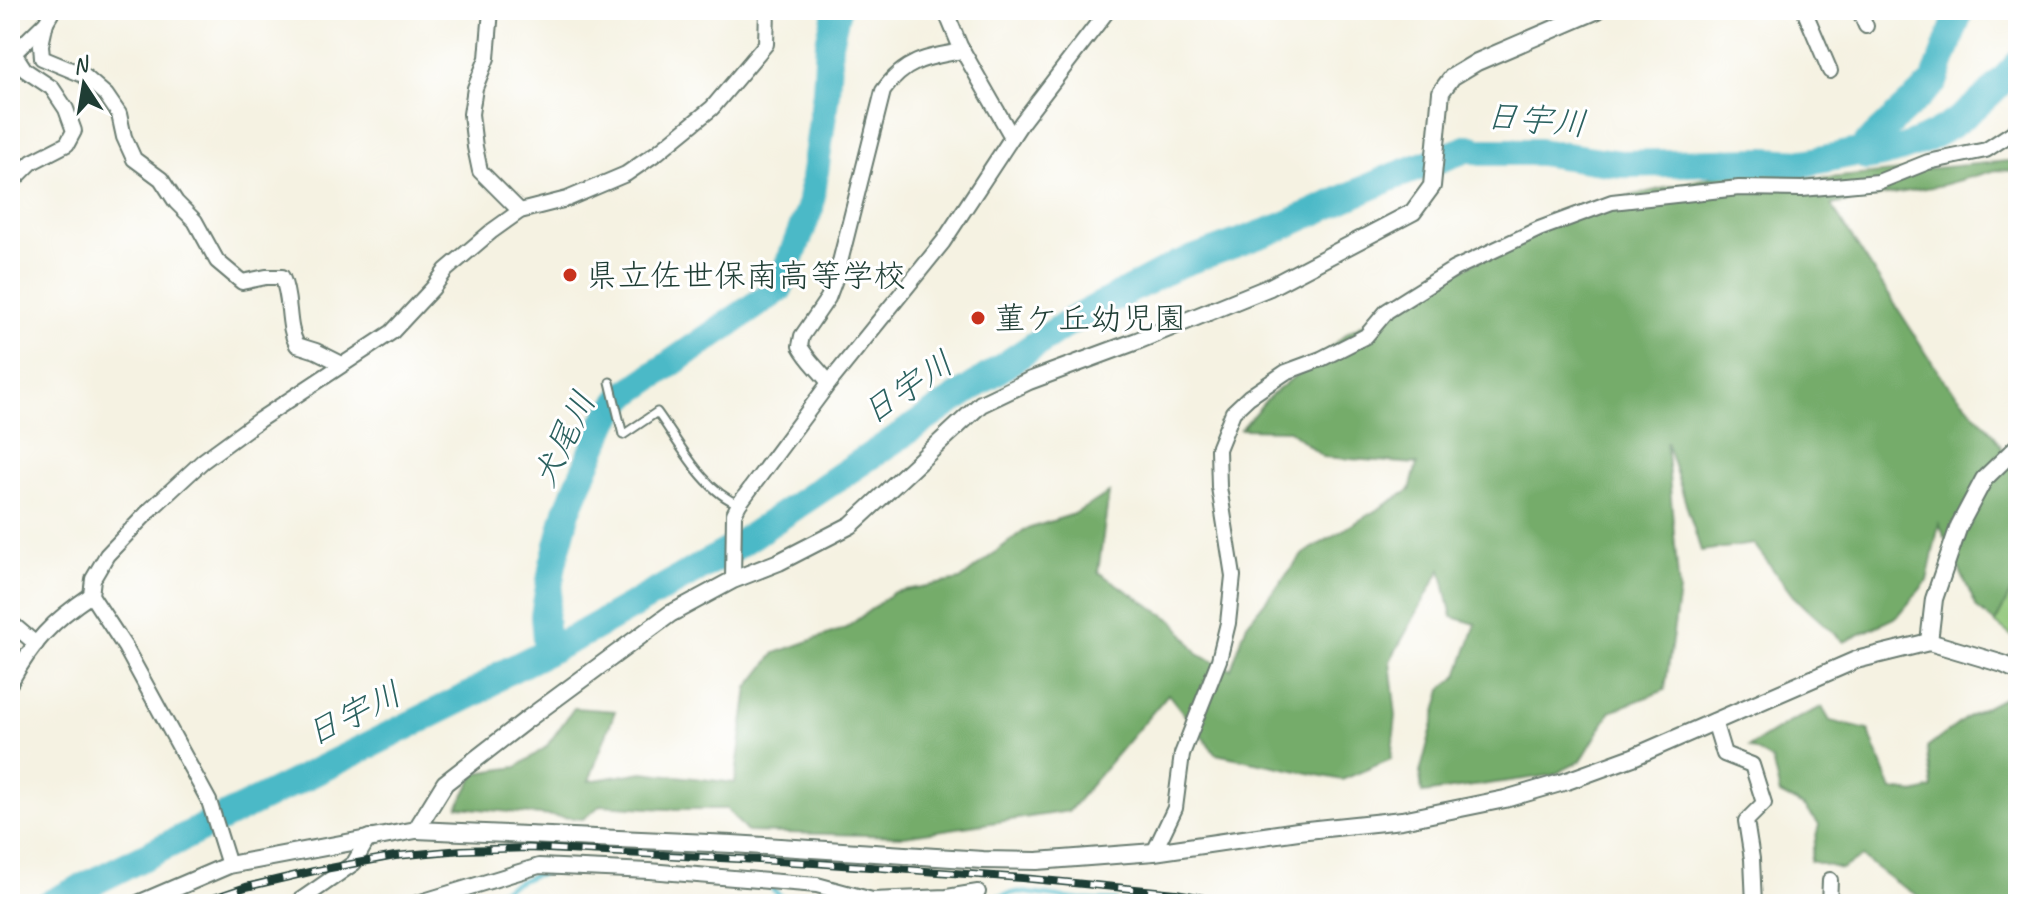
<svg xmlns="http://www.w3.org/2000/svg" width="2028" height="914" viewBox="0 0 2028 914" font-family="Caveat,'Klee One',sans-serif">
  <rect width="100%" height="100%" fill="#fff"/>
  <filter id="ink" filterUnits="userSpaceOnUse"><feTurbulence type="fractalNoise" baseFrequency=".0125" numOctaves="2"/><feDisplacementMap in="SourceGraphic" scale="16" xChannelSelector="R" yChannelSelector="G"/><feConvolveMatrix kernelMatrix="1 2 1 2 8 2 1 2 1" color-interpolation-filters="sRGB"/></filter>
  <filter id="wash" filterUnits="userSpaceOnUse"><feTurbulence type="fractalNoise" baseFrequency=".006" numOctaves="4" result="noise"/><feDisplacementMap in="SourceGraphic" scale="32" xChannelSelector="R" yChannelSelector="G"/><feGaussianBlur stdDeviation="1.8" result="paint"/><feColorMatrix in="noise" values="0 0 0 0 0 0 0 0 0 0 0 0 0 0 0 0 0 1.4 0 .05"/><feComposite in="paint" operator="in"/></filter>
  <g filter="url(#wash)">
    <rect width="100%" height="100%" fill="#f5f2e2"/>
    <!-- green -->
    <polygon fill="#92c87a" stroke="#588257" stroke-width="2" points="2018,578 2018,641 1995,623"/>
    <!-- forest -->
    <g fill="#75ac6a" stroke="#4a744f" stroke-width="2">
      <polygon points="2018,160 2018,171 1996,170 1943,185 1831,205 1943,379 1993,433 2018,474 2018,578 1995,623 1977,608 1939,524 1927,581 1898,616 1844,642 1793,596 1754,544 1701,551 1666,441 1679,591 1665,690 1611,711 1581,761 1553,775 1422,793 1420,773 1442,689 1458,676 1476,624 1452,617 1441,569 1390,661 1396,716 1391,759 1342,780 1216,754 1168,694 1069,811 904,836 747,832 727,809 666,809 601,805 583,819 458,807 476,773 517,767 546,747 574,708 615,711 589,781 643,772 735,783 748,688 775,653 846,628 894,592 960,580 1024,530 1074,514 1109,493 1098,572 1175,622 1199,655 1231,669 1247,624 1303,554 1410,490 1417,464 1323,457 1289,430 1241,429 1268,398 1350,331 1571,210 1737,171 1818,179"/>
      <polygon points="2015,692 2018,694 2018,904 1932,904 1895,882 1862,857 1841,869 1810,861 1819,825 1805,807 1780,794 1772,760 1749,747 1788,723 1822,707 1830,721 1868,730 1892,790 1914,793 1933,788 1927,748 1967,717"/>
    </g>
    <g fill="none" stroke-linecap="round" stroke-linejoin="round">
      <!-- stream -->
      <g stroke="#4cb9c7" stroke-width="5">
        <polyline points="769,886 790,904"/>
        <polyline points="469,904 534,875 552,872"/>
        <polyline points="959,904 1019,892 1080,900 1116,901"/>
      </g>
      <!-- river -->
      <g stroke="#4cb9c7" stroke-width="28">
        <polyline points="1864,151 1866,145 1934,82 1960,10"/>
        <polyline points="547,650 544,616 553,564 567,511 606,420 625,395 779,289 810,208 826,92 829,43 837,10"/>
        <path d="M49,904L478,691L502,674L584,633L732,549L1069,322L1177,265L1281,227L1390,178L1469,148L1481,152H1539L1621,164L1764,161L1804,163L1864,151L1867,157C1935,145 1973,114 2018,64"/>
      </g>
    </g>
  </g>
  <g filter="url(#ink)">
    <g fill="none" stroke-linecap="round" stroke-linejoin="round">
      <!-- service casing -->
      <g stroke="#6a7c71" stroke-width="11">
        <g id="service">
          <path d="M610,382L623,435L657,412C679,442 704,492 739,504"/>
          <polyline points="978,892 980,904"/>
        </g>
      </g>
      <!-- minor casing -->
      <g stroke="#6a7c71" stroke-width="18">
        <g id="minor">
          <polyline points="491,10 487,58 475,88 471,114 475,147 480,171 520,211"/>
          <polyline points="945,10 960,46 1012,137"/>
          <polyline points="1804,10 1830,71"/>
          <polyline points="1859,10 1866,26"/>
          <path d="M46,22L41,45L42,58L83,75L106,95L119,114L124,137L134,159L161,179L176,202L195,221L217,261L242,282L266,277H282C292,299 286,324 297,345L316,351L342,364"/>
          <polyline points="10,57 46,22 53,10"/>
          <polyline points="10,184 32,162 67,144 74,131 66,109 52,88 25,70 14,53"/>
          <path d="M829,383C819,369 808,361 800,346L802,336L828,298L837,274L883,91C905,60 927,57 963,51"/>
          <polyline points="733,580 734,514 739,504 829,383 943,242 1022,122 1108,10"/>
          <polyline points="10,622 36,644"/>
          <path d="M10,683C33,642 52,621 91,595"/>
          <polyline points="1714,721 1724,754 1752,765 1764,803 1746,821 1752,859 1754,904"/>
          <polyline points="1154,852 1175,808 1182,754 1219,660 1228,623 1233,576 1219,487 1218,449 1233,412 1249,397 1286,372 1321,359 1366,336 1387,311 1454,269 1539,229 1612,202 1739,188 1802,189 1878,182 1928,162 1986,150 2018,129"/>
          <polyline points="229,865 209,801 125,647 91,595 93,579 107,555 150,510 203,461 259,420 392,332 433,288 446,270 492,231 520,211 567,199 626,174 658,152 712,108 766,44 767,10"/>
          <polyline points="295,904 354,863 369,837"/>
          <polyline points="414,904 539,866 649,871 817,885 872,900 947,897 978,892"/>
          <polyline points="1829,904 1830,880"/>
        </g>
      </g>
      <!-- tertiary casing -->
      <g stroke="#6a7c71" stroke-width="20">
        <g id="tertiary">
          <polyline points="1929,642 1934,599 1959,526 1984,479 2018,446"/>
          <polyline points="416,830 732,844 983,860 1037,861 1154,852 1298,831 1402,820 1505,799 1567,781 1633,757 1856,660 1929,642 2003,664 2018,671"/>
          <polyline points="138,904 229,865 416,830 445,783 525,721 670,614 733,580 779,562 851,525 981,404 1029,381 1137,341 1270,287 1413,212 1432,186 1441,92 1452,77 1477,62 1598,10"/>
        </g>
      </g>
      <!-- service -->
      <use href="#service" stroke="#fff" stroke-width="7"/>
      <!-- minor -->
      <use href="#minor" stroke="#fff" stroke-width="14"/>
      <!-- tertiary -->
      <use href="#tertiary" stroke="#fff" stroke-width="16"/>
      <!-- rail casing -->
      <g stroke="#1f3d34" stroke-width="8">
        <polyline id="rail" points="196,904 246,887 314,871 395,856 462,850 529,848 814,863 1022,878 1176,893 1237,904"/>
      </g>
      <!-- rail -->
      <use href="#rail" stroke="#fff" stroke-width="5" stroke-dasharray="15" stroke-linecap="butt"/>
    </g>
  </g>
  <!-- markers -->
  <g fill="#c8321e" stroke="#fff" stroke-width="3">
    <circle cx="570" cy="275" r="8"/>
    <circle cx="978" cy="318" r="8"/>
  </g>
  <g text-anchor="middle" stroke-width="6" stroke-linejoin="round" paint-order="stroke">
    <!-- poi labels -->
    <g font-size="32" fill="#1f3d34" stroke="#fff" text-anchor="start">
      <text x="586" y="286">県立佐世保南高等学校</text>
      <text x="994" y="329">菫ケ丘幼児園</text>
    </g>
    <!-- water labels -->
    <g font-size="34" font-style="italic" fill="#2c6260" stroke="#fff">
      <text transform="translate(1536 119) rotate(5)" y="12">日宇川</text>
      <text transform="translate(907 387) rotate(-34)" y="12">日宇川</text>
      <text transform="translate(563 439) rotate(-64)" y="12">犬尾川</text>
      <text transform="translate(353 713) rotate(-26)" y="12">日宇川</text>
    </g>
  </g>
  <!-- margin -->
  <rect width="2028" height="914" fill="none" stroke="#fff" stroke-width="40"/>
  <!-- north arrow -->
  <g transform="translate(84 84) rotate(348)" stroke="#ffffff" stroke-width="6" paint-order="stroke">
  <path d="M0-6L14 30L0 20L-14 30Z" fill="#1f3d34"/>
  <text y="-12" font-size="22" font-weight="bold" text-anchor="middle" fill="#1f3d34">N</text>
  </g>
</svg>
